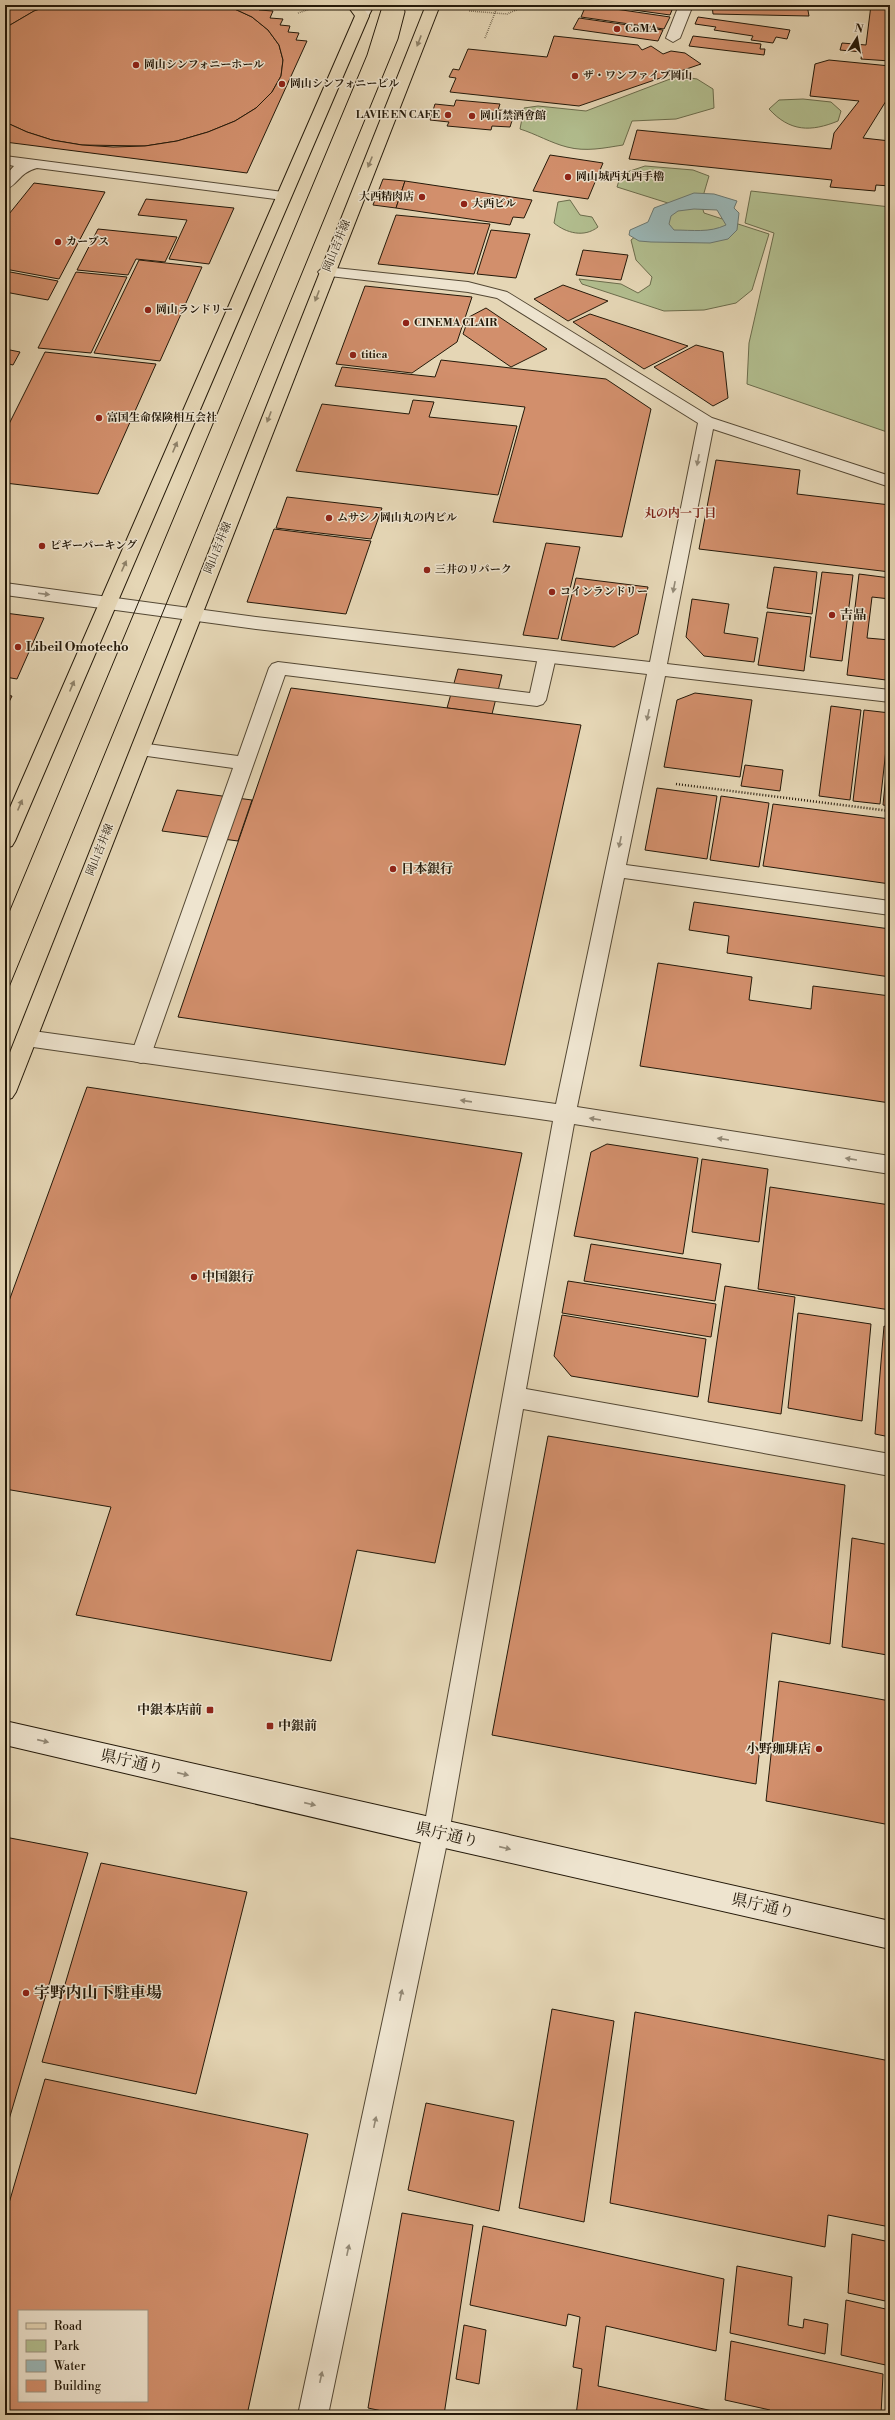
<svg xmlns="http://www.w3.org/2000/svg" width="895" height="2420" font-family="'Libre Bodoni','Noto Serif JP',serif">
  <rect width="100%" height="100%" fill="#e5d6b5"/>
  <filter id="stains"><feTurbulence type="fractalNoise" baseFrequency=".005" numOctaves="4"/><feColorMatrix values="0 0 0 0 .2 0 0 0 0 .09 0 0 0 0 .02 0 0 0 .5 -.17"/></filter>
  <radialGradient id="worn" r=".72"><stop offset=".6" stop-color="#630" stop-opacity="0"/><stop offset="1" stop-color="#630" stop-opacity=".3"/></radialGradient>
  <g fill="#b2be8f" stroke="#6b6c4c">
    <path d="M678,76l19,3 16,10 1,19 -38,11 -44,2 -9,24c-19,3 -37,7 -56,2 -16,-4 -31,-13 -47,-18l4,-21 14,-2 48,5z"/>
    <path d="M803,99l28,3 10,9 -3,10c-27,11 -48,11 -69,-12l10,-9z"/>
    <polygon points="645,166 693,170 709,176 701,203 704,213 769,234 752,290 736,303 704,310 664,311 582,284 579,279 621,284 638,293 650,285 652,277 636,260 631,240 656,220 671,204 617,187 621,174"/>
    <polygon points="751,191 890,207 890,433 747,384 749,343 774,233 745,223"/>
    <path d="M570,200l10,15 12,2 6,10c-14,11 -32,6 -44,-4l4,-21z"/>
  </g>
  <path fill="#9ab7b7" stroke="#6b7871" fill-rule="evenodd" d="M694,193l20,1 23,7 -3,7 5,5 -2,17 -9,9 -18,4 -59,-1 -12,-1 -10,-6 1,-5 18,-8 6,-14zM694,209l23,1 9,15c-17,8 -33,5 -52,5l-5,-6 2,-8 7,-5z"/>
  <g fill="#d28f6c" stroke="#241909" fill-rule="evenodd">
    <polygon points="5,5 52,5 34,11 5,28"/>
    <polygon points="52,5 226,5 252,17 268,30 279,45 283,60 281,76 272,92 256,108 235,121 208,132 177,141 145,146 82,145 52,140 27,132 5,122 5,28 34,11"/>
    <polygon points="226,5 262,5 259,10 273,11 270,18 283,19 280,25 290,26 288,32 299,33 296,40 307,41 247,173 5,142 5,122 27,132 52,140 82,145 113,147 145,146 177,141 208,132 235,121 256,108 272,92 281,76 283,60 279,45 268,30 252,17"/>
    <polygon points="586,5 588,5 670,17 664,29 581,17"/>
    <polygon points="598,5 674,5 670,15"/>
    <polygon points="712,5 807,5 809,16 713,14"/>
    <polygon points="871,5 890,5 890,61 861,59 862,52 840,50 842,43 866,45"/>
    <polygon points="698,17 790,30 787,39 776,37 773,43 751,40 753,36 714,30 716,27 695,24"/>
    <polygon points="579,18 663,30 658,41 573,29"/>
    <polygon points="554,36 638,45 642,50 651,46 663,54 671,51 685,53 701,64 579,106 450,92 456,78 449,77 453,69 459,70 468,49 547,57"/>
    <polygon points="693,36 761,44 760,49 765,49 764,55 689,46"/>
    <polygon points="829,60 890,66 890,101 886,101 863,138 890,141 890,186 876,185 875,191 830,187 832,180 629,159 637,130 831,149 834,133 859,101 810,96 815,64"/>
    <polygon points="456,100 500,104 498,110 515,111 510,127 492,126 491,130 447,126 449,122 430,120 435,104 454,106"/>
    <polygon points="550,155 603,163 588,199 533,191"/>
    <polygon points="383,179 405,181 396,208 373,205"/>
    <polygon points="405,181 532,200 524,218 513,217 510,225 396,208"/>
    <polygon points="34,183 105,192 59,279 5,269 5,219"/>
    <polygon points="146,199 234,208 209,264 169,259 187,220 138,215"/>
    <polygon points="396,215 490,224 474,274 378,264"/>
    <polygon points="98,229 177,237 165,262 136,259 128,275 77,270"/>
    <polygon points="491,230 530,234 516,278 477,274"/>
    <polygon points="583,250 628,255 621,280 576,275"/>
    <polygon points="139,260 202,267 160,361 94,353"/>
    <polygon points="5,271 58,281 48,300 5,292"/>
    <polygon points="76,272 127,277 91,353 38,348"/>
    <polygon points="563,285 608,301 568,321 534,299"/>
    <polygon points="365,286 472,297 457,342 412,373 336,364"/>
    <polygon points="486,308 547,349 511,367 463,334 469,317"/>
    <polygon points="590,314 688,346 644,369 573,322"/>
    <polygon points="696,345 723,352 728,398 713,406 654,367"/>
    <polygon points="5,349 20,352 13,365 5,363"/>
    <polygon points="45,352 156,364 98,494 5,483 5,432"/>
    <polygon points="441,360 606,379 651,409 622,537 493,522 525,407 335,386 342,367 435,377"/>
    <polygon points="413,400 434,402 429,417 517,426 498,495 296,471 322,404 409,414"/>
    <polygon points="716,460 800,470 797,494 890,505 890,572 699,549"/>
    <polygon points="287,497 382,508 371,539 276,528"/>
    <polygon points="274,529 371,541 346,614 247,602"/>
    <polygon points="546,543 580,547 558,639 523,635"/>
    <polygon points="774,567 817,572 812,614 767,608"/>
    <polygon points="822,572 853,575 842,661 810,657"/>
    <polygon points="859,574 890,578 890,599 872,597 867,638 890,640 886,680 847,675"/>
    <polygon points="576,578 648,587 638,634 614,647 561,640"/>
    <polygon points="692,599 729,604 724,633 758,638 754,662 704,656 686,637"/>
    <polygon points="767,612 811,617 804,671 758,665"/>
    <polygon points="5,613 44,618 17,679 5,677"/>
    <polygon points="458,669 502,675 492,714 447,708"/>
    <polygon points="291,688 581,725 505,1065 178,1017"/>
    <polygon points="695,693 752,700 740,777 664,767 677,700"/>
    <polygon points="5,695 12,696 5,710"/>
    <polygon points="831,706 861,710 850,800 819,796"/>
    <polygon points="864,710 890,713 880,804 853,801"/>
    <polygon points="890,732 890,806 883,805"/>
    <polygon points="745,765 783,770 780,791 741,786"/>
    <polygon points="657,788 717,796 707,859 645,850"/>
    <polygon points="177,790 252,800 238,841 162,831"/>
    <polygon points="721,796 769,803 759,867 710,860"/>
    <polygon points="773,804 890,819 890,884 763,866"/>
    <polygon points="694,902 890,929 890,977 727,953 729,936 689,930"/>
    <polygon points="658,963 752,977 749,1000 811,1009 813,986 890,996 890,1103 640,1066"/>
    <polygon points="87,1087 522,1153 435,1563 357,1550 331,1661 76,1615 111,1507 5,1489 5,1312"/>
    <polygon points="607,1144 698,1158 683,1254 574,1236 591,1152"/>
    <polygon points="702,1159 768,1169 759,1242 692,1232"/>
    <polygon points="770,1187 890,1205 890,1310 758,1289"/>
    <polygon points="591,1244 721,1264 715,1301 584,1281"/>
    <polygon points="568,1281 716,1304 711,1337 562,1313"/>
    <polygon points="725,1286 795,1297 781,1414 708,1402"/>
    <polygon points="798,1313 871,1324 862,1421 788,1408"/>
    <polygon points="562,1315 706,1339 698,1397 571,1376 554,1356"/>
    <polygon points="884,1326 890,1328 890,1437 875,1434"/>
    <polygon points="548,1436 845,1485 830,1644 772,1633 756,1784 492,1735"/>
    <polygon points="852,1538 890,1545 890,1618 887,1655 842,1647"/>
    <polygon points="779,1681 890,1701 890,1825 766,1801"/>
    <polygon points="5,1837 88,1853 5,2133"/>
    <polygon points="101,1863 247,1892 196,2094 42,2062"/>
    <polygon points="552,2009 614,2021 584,2222 519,2208"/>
    <polygon points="635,2012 890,2061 890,2227 828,2215 825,2247 610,2203"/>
    <path d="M45,2079l263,55 -61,281h-242v-198zM19,2311h128v90h-128z"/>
    <polygon points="426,2103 514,2121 499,2211 408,2190"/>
    <polygon points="402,2213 473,2225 444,2415 401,2415 368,2408"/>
    <polygon points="483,2226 724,2279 716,2351 606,2326 598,2386 713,2411 713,2415 576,2415 582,2369 573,2367 580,2317 568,2314 566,2326 470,2305"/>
    <polygon points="852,2234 890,2242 890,2302 848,2293"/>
    <polygon points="737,2266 792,2277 788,2325 803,2328 804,2319 828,2324 825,2354 730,2333"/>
    <polygon points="846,2300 890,2310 890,2366 841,2355"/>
    <polygon points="464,2325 486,2330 479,2384 456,2379"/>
    <polygon points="731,2341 883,2374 881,2415 769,2415 770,2410 725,2400"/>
  </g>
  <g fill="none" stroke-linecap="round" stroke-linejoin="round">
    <g stroke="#544834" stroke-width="2">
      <polygon id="lane" points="547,651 553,653 556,657 546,700 543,704 537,706 285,675 151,1055 148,1061 141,1063 134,1061 131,1055 233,768 140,755 133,754 131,749 133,744 140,743 238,756 269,668 272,664 278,662 530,693 538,657 541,653"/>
    </g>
    <g stroke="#544834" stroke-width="2">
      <g id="street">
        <polygon points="679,5 693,5 680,38 673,42 666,38"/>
        <path d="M5,156l278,36 7,4 -7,4 -246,-32c-19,5 -19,18 -32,21v-13l9,-10 -9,-2z"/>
        <polygon points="326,267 468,282 507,292 712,418 890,476 890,487 713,429 667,664 890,690 890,702 665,676 626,865 890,901 890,915 624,878 577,1107 890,1156 890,1174 574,1124 526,1389 890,1454 890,1476 523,1409 449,1833 328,2415 298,2415 423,1833 553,1121 26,1046 19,1044 16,1038 19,1032 26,1030 556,1104 647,674 256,629 5,595 5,583 256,617 650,662 698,423 497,298 468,292 321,275 318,272 321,269"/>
      </g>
    </g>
    <g stroke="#241909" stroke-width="2">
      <g id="secondary">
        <polygon points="360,5 374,5 367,19 357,19 355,16"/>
        <polygon points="5,1721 890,1921 890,1949 436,1846 5,1745"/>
      </g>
    </g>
    <g stroke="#241909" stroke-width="2">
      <g id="primary">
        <polygon points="347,5 361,5 369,16 15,841 12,846 5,848 5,819 355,16"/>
        <polygon points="426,5 440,5 16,1092 12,1098 5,1100 5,1065"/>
      </g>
    </g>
    <g stroke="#241909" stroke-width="1.5" stroke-dasharray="0.5 1.5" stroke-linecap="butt">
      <polyline points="548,5 558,7"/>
      <polyline points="469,11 507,14 528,5"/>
      <polyline points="298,13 316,7"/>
      <polyline points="485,38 498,5"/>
    </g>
    <polyline stroke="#241909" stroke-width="2.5" stroke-dasharray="1 2" stroke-linecap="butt" points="676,784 890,811"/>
    <use href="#lane" fill="#eee4cf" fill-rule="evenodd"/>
    <use href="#street" fill="#eee4cf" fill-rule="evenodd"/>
    <use href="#secondary" fill="#eee4cf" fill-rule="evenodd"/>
    <use href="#primary" fill="#e5d6b5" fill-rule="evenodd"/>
    <g stroke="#241909" stroke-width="1">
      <polyline points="5,922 367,55 381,10 379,5"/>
      <polyline points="5,997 398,39 405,12 404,5"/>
    </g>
  </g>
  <defs><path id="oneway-solid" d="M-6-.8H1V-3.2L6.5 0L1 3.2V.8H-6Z"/></defs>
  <g fill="#8e8168">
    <use href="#oneway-solid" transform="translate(419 41) rotate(111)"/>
    <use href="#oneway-solid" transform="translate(370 162) rotate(112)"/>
    <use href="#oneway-solid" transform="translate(317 296) rotate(111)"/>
    <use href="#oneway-solid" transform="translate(269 417) rotate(111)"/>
    <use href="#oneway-solid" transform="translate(175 447) rotate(-67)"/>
    <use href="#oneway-solid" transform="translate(124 566) rotate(-66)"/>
    <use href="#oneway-solid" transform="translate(72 686) rotate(-67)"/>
    <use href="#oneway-solid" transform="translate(20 805) rotate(-67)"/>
  </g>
  <g fill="#938976">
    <use href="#oneway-solid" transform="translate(698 460) rotate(101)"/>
    <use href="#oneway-solid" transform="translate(674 587) rotate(101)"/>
    <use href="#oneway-solid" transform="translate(44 594) rotate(7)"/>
    <use href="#oneway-solid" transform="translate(648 715) rotate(102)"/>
    <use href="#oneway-solid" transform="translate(620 842) rotate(102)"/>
    <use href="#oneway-solid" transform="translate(466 1101) rotate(-172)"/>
    <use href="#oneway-solid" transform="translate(595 1119) rotate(-171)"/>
    <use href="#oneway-solid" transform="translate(723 1139) rotate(-171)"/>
    <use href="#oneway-solid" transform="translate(851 1159) rotate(-171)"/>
    <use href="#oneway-solid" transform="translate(43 1741) rotate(13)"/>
    <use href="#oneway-solid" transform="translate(183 1774) rotate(13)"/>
    <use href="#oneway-solid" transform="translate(310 1804) rotate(13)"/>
    <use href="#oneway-solid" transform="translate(505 1848) rotate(13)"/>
    <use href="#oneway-solid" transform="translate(401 1995) rotate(-78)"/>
    <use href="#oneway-solid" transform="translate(375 2122) rotate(-78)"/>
    <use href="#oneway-solid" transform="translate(348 2250) rotate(-78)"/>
    <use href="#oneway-solid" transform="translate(321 2377) rotate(-78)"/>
  </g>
  <g fill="#8f2418" stroke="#eee4cf" stroke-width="1.5">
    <circle cx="617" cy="29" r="4"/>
    <circle cx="136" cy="65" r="4"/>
    <circle cx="575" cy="76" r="4"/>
    <circle cx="282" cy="84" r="4"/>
    <circle cx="448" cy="115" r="4"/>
    <circle cx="472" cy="116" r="4"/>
    <circle cx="568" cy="177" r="4"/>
    <circle cx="422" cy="197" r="4"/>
    <circle cx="464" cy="204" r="4"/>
    <circle cx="58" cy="242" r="4"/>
    <circle cx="148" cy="310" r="4"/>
    <circle cx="406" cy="323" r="4"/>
    <circle cx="353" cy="355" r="4"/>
    <circle cx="99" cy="418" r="4"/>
    <circle cx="329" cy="518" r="4"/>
    <circle cx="42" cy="546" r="4"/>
    <circle cx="427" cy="570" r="4"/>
    <circle cx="552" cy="592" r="4"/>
    <circle cx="832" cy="615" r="4"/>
    <circle cx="18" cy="647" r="4"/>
    <circle cx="393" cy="869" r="4"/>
    <circle cx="194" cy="1277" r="4"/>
    <rect x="206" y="1706" width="8" height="8" rx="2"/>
    <rect x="266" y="1722" width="8" height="8" rx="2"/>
    <circle cx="819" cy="1749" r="4"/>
    <circle cx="26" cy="1993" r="4"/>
  </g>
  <g text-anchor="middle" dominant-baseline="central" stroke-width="3" stroke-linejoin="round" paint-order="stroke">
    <g font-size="11" font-weight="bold" fill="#241909" stroke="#eee4cf" text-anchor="start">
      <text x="625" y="29">CoMA</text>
      <text x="144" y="65">岡山シンフォニーホール</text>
      <text x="583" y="76">ザ・ワンファイブ岡山</text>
      <text x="290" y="84">岡山シンフォニービル</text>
      <text x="440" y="115" text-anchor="end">LAVIE EN CAFE</text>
      <text x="480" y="116">岡山禁酒會館</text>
      <text x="576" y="177">岡山城西丸西手櫓</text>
      <text x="414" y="197" text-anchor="end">大西精肉店</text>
      <text x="472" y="204">大西ビル</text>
      <text x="66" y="242">カーブス</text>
      <text x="156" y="310">岡山ランドリー</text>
      <text x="414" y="323">CINEMA CLAIR</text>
      <text x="361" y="355">titica</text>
      <text x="107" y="418">富国生命保険相互会社</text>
      <text x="337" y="518">ムサシノ岡山丸の内ビル</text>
      <text x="50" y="546">ピギーパーキング</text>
      <text x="435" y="570">三井のリパーク</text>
      <text x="560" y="592">コインランドリー</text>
    </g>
    <g font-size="11" fill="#241909" stroke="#eee4cf">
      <text transform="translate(337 246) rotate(-68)">岡山吉井線</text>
      <text transform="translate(218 548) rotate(-68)">岡山吉井線</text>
      <text transform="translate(100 850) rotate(-68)">岡山吉井線</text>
    </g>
    <g font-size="12" font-weight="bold" fill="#7a1f14" stroke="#eee4cf">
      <text x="680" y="513">丸の内一丁目</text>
    </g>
    <g font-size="13" font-weight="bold" fill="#241909" stroke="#eee4cf" text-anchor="start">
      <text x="840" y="615">吉晶</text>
      <text x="26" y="647">Libeil Omotecho</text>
      <text x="401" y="869">日本銀行</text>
      <text x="202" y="1277">中国銀行</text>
      <text x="202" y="1710" text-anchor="end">中銀本店前</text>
      <text x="278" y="1726">中銀前</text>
      <text x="811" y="1749" text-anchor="end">小野珈琲店</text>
    </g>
    <g font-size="16" fill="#241909" stroke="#eee4cf">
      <text transform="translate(132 1762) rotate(13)">県庁通り</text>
      <text transform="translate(447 1835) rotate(13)">県庁通り</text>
      <text transform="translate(763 1906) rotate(13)">県庁通り</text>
    </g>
    <g font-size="16" font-weight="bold" fill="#241909" stroke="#eee4cf" text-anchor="start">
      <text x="34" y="1993">宇野内山下駐車場</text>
    </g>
  </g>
  <rect width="895" height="2420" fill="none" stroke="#e5d6b5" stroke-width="20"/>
  <rect x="6" y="6" width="883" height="2408" fill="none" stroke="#241909" stroke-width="2"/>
  <rect x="10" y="10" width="875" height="2400" fill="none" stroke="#241909"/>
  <rect x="18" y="2310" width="130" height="92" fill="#eee4cf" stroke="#9d9380"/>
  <rect x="26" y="2323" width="20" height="6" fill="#e5d6b5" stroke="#9d9380"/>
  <text x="54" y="2330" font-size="12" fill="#241909">Road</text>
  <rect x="26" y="2340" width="20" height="12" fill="#b2be8f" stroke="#9d9380"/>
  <text x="54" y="2350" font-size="12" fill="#241909">Park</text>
  <rect x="26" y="2360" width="20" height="12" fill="#9ab7b7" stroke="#9d9380"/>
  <text x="54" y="2370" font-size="12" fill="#241909">Water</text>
  <rect x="26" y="2380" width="20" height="12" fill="#d28f6c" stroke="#9d9380"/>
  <text x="54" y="2390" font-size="12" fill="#241909">Building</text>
  <g transform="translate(857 38) rotate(11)" stroke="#eee4cf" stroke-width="3" paint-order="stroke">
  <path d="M0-3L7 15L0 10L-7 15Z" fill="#241909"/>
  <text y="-6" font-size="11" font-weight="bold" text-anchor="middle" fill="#241909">N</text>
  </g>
  <rect width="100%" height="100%" filter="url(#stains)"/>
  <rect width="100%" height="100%" fill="url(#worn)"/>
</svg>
